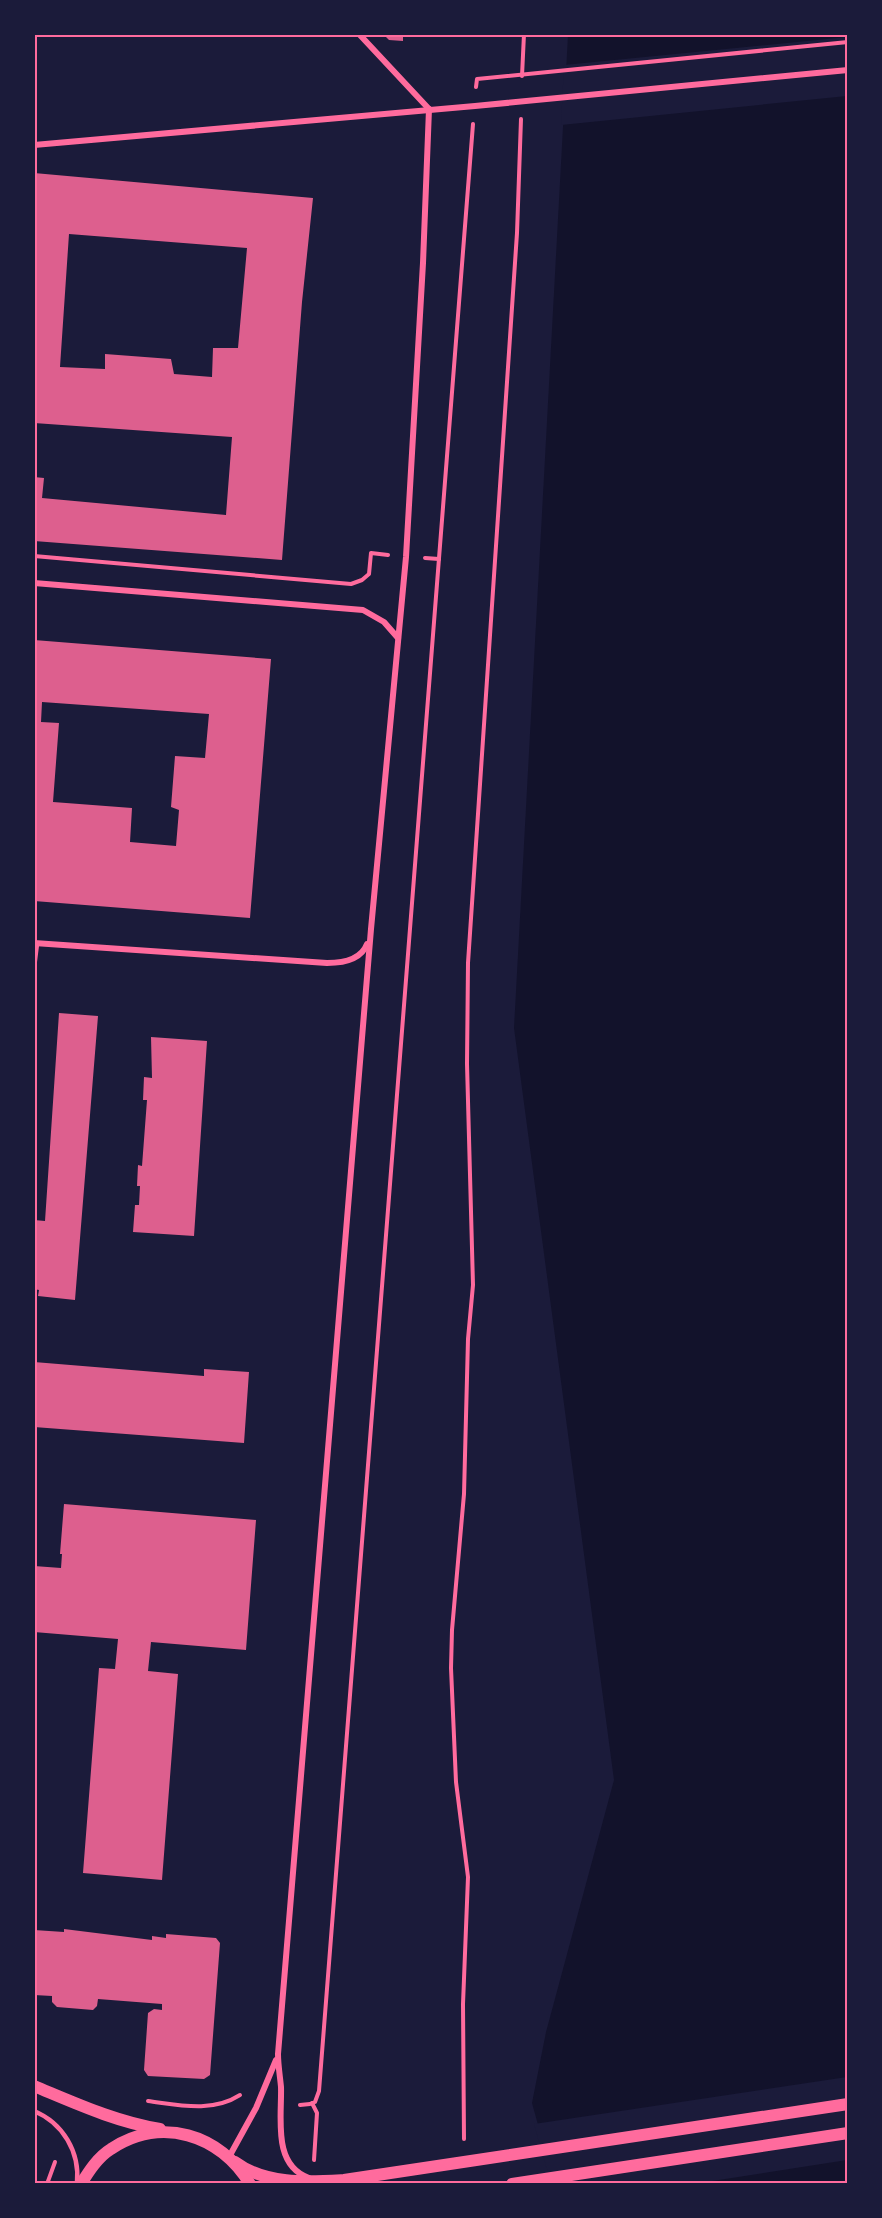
<svg xmlns="http://www.w3.org/2000/svg" width="882" height="2218" font-family="Rubik,sans-serif">
  <rect width="100%" height="100%" fill="#1b1b3a"/>
  <polygon fill="#12122b" points="568,35 847,35 847,2183 554,2183 532,2103 546,2032 614,1780 514,1028"/>
  <g fill="#1b1b3a">
    <polygon points="847,37 847,96 561,125 564,65"/>
    <polygon points="847,2077 847,2160 693,2184 551,2184 534,2124"/>
  </g>
  <g fill="#dd5f8e" fill-rule="evenodd">
    <polygon points="383,34 403,34 403,41 389,40"/>
    <path d="M34,173l279,25 -11,104 -20,258 -248,-19v-64l10,1 -2,20 184,17 6,-78 -198,-14zM69,234l178,14 -9,100h-25l-1,29 -38,-3 -3,-15 -66,-5v15l-45,-2z"/>
    <path d="M34,640l237,19 -21,259 -216,-17zM42,702l167,12 -4,44 -30,-2 -4,51 8,3 -3,36 -46,-4 2,-34 -79,-6 6,-79 -18,-1z"/>
    <polygon points="59,1013 98,1016 75,1300 38,1296 39,1290 34,1289 34,1220 45,1221"/>
    <polygon points="151,1037 207,1041 194,1236 133,1232 135,1205 139,1205 140,1186 137,1186 138,1165 142,1166 147,1100 143,1100 144,1077 152,1078"/>
    <polygon points="34,1362 204,1376 204,1369 249,1372 244,1443 34,1427"/>
    <polygon points="64,1504 256,1520 246,1650 151,1642 148,1671 178,1674 162,1880 83,1873 99,1668 115,1669 118,1639 34,1632 34,1566 61,1568 62,1554 60,1554"/>
    <polygon points="64,1929 152,1940 152,1936 166,1938 166,1934 216,1938 220,1943 210,2075 204,2079 148,2076 144,2070 148,2013 154,2009 162,2010 162,2004 98,1999 97,2006 93,2010 57,2007 52,2002 52,1996 34,1995 34,1930 64,1932"/>
  </g>
  <g fill="none" stroke-linecap="round" stroke-linejoin="round">
    <g stroke="#ff6b9d" stroke-width="4">
      <polyline points="522,76 524,34"/>
      <polyline points="476,87 477,79 848,42"/>
      <polyline points="34,556 351,584 362,580 369,574 371,553 388,555"/>
      <polyline points="425,558 439,559"/>
      <path d="M148,2101c31,4 64,12 92,-6"/>
      <polyline points="312,2103 317,2113 314,2160"/>
      <polyline points="300,2105 310,2104 315,2102 319,2091 473,124"/>
      <polyline points="464,2139 463,2004 468,1877 456,1782 451,1668 452,1630 464,1494 468,1339 473,1285 467,1064 468,963 517,233 521,119"/>
      <polyline points="47,2184 55,2162"/>
    </g>
    <g stroke="#ff6b9d" stroke-width="4.5">
      <polyline points="34,968 37,944"/>
      <path d="M34,2111c29,12 46,41 43,72"/>
    </g>
    <g stroke="#ff6b9d" stroke-width="6">
      <polyline points="359,34 429,109"/>
      <polyline points="34,145 475,106 848,70"/>
      <polyline points="34,583 363,610 384,622 398,638"/>
      <path d="M34,943l293,20c15,0 34,-3 40,-19"/>
      <polyline points="229,2157 256,2108 276,2060"/>
      <path d="M309,2178c-37,-13 -27,-61 -28,-91 -1,-11 -3,-22 -3,-33l93,-1125 35,-372 17,-294 6,-154"/>
    </g>
    <g stroke="#ff6b9d" stroke-width="12">
      <path d="M34,2086c41,17 82,36 126,43"/>
      <path d="M235,2162c31,23 73,20 109,18l504,-76"/>
      <path d="M81,2184c8,-13 17,-27 30,-35 50,-33 109,-15 139,35"/>
      <polyline points="512,2184 848,2133"/>
    </g>
  </g>
  <rect width="882" height="2218" fill="none" stroke="#1b1b3a" stroke-width="72"/>
  <rect x="36" y="36" width="810" height="2146" fill="none" stroke="#ff6b9d" stroke-width="2"/>
</svg>
